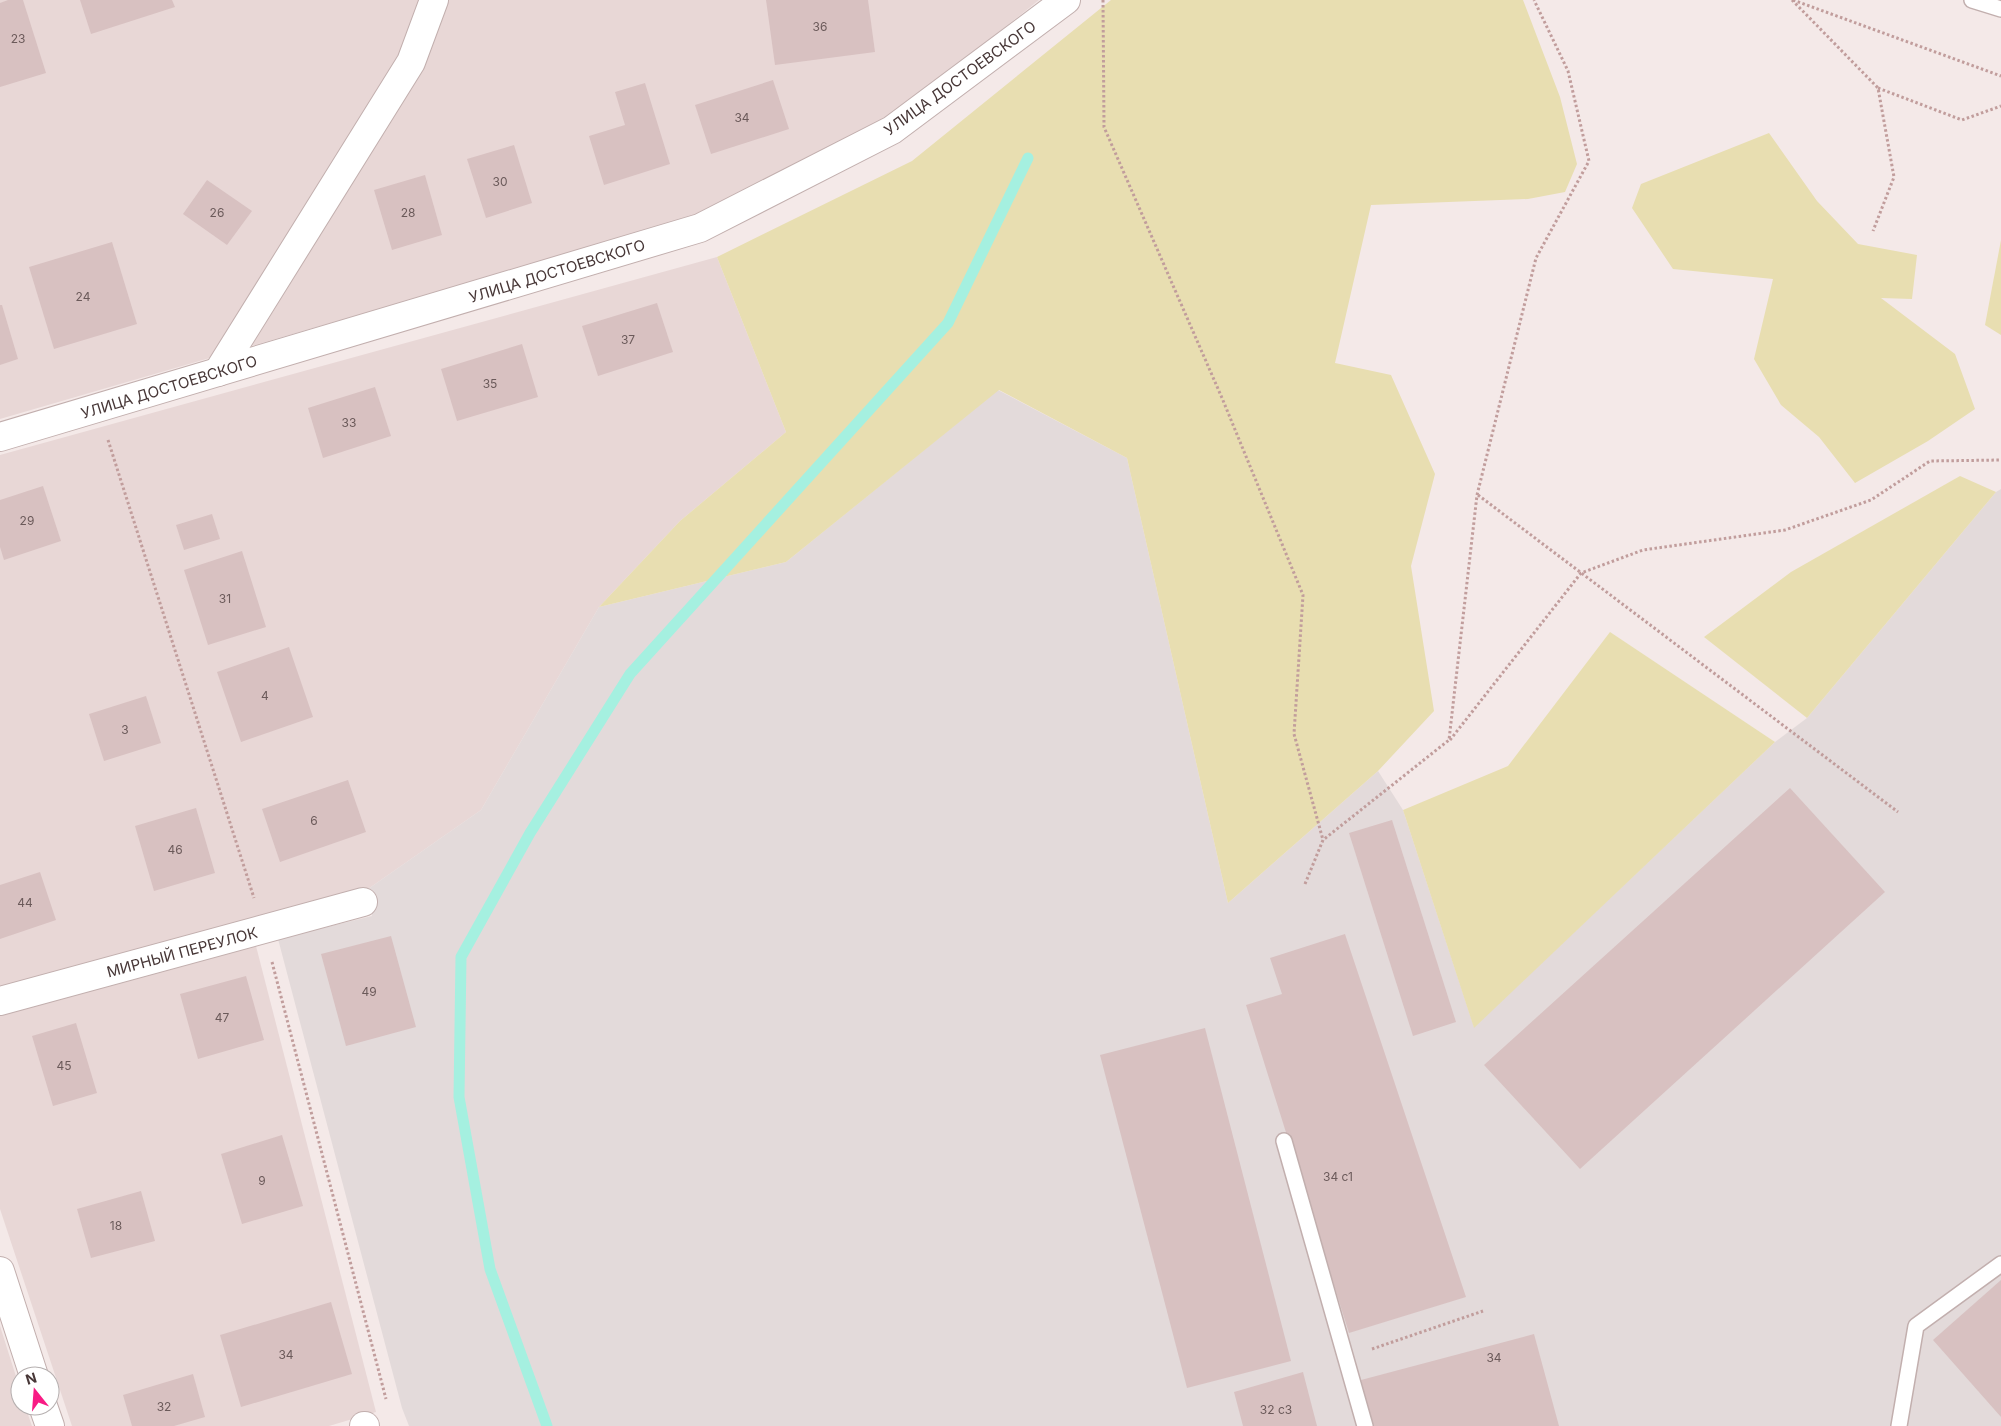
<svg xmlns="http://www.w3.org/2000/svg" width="2001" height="1426" font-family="Inter,sans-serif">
  <rect width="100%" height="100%" fill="#f4e9e8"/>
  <g fill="#e8d7d6">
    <polygon points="0,0 1039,0 884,124 695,217 0,419"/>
    <polygon points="717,257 786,432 680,521 599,607 481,810 368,889 0,991 0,455"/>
    <polygon points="256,946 376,1412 329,1426 72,1426 0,1209 0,1014"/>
    <polygon points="0,1326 20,1389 20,1406 25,1406 32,1426 0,1426"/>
  </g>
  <polygon fill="#e3dada" points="998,390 1127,458 1228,903 1378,771 1403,810 1474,1027 1775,742 1807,718 1996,492 2001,489 2001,1426 409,1426 402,1408 278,939 372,916 368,889 481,810 599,607 786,562"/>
  <g fill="#e8deb1">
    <polygon points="1111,0 1523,0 1560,97 1577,164 1565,192 1528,199 1371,205 1335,363 1391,375 1435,474 1411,566 1434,711 1378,771 1228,903 1127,458 999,390 786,562 599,607 680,521 786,432 717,257 912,161"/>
    <polygon points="1769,133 1817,201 1858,244 1917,255 1912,299 1881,298 1955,354 1975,409 1928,441 1855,483 1819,437 1781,405 1754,359 1773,279 1673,269 1632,208 1641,184"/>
    <polygon points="2001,240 2001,335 1985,325"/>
    <polygon points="1960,476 1996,492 1807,718 1704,637 1791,572"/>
    <polygon points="1610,632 1775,742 1474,1028 1403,810 1508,766"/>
  </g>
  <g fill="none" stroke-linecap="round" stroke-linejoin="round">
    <polyline stroke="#a5f0e0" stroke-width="11" points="547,1426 490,1269 459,1097 461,957 530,833 630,674 948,323 1028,158"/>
  </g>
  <g fill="#d8c1c1">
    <polygon points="8,0 23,0 46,73 0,87 0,3"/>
    <polygon points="80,0 172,0 175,7 91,34"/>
    <polygon points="766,0 868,0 875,52 775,65"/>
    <polygon points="773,80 789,129 711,154 695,105"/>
    <polygon points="645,83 670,164 604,185 589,136 625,125 615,92"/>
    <polygon points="514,145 532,203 486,218 467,159"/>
    <polygon points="425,175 442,235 392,250 374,190"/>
    <polygon points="207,180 252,211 227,245 183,214"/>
    <polygon points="112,242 137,324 54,349 29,267"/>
    <polygon points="657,303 673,352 598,376 582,326"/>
    <polygon points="0,305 2,305 18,359 0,365"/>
    <polygon points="522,344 538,397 457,421 441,369"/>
    <polygon points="375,387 391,436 323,458 308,408"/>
    <polygon points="43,486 61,541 4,560 0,547 0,500"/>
    <polygon points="212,514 220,539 184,550 176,525"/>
    <polygon points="242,551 266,627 208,645 184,570"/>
    <polygon points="289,647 313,717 241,742 217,672"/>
    <polygon points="146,696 161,743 104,761 89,714"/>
    <polygon points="348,780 366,832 280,862 262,809"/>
    <polygon points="1790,788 1885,892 1580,1169 1484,1065"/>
    <polygon points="196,808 215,873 154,891 135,826"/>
    <polygon points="1392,820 1456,1022 1413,1036 1349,833"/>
    <polygon points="40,872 56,920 0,939 0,885"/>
    <polygon points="1345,934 1466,1297 1349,1333 1246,1005 1282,994 1270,958"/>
    <polygon points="391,936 416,1027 346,1046 321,954"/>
    <polygon points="246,976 264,1040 198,1059 180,994"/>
    <polygon points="76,1023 97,1093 53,1106 32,1036"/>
    <polygon points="1205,1028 1291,1361 1187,1388 1100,1055"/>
    <polygon points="282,1135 303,1206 242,1224 221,1154"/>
    <polygon points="141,1191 155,1241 91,1258 77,1209"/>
    <polygon points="2001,1280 2001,1417 1933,1340"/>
    <polygon points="331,1302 352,1374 241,1407 220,1335"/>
    <polygon points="1534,1334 1559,1426 1373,1426 1361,1380"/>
    <polygon points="1303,1372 1317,1426 1243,1426 1234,1392"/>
    <polygon points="193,1374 205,1417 174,1426 132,1426 123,1395"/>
  </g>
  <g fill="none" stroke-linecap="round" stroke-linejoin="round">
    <g stroke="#c2afae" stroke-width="18">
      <g id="service">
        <polyline points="1972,0 2001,9"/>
        <polyline points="1284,1141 1365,1426"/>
        <polyline points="1899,1426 1916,1326 2001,1264"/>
      </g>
    </g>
    <g stroke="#c2afae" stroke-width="30">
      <g id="minor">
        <polyline points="218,372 411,62 434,0"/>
        <polyline points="0,437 700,228 892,130 1066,0"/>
        <polyline points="0,1001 363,902"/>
        <polyline points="0,1271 34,1376"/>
        <polyline points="43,1406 50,1426"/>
        <polyline points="364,1426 365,1426"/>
      </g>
    </g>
    <g stroke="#c19d9c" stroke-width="3" stroke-dasharray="2.5 2.5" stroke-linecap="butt">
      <polyline points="1103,0 1104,127 1222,398 1303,595 1294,734 1323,840"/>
      <polyline points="1792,0 1878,88 1894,177 1873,231"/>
      <polyline points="1793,0 2001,76"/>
      <polyline points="1878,88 1962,120 2001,106"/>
      <polyline points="108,440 254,898"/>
      <polyline points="1478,495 1898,812"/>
      <polyline points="1450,740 1581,573 1643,550 1785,530 1871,500 1930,461 2001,460"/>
      <polyline points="1305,884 1323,840 1449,740 1477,495 1536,258 1589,161 1568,71 1534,0"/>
      <polyline points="272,962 386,1399"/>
      <polyline points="1372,1349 1483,1311"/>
    </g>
    <use href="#service" stroke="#fff" stroke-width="15"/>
    <use href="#minor" stroke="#fff" stroke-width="28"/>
  </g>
  <g text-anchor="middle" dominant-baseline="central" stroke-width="4" stroke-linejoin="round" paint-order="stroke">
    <g font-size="12" fill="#6b5a5a">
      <text x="820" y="26">36</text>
      <text x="18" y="38">23</text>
      <text x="742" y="117">34</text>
      <text x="500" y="181">30</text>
      <text x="217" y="212">26</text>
      <text x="408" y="212">28</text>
      <text x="83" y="296">24</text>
      <text x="628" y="339">37</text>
      <text x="490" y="383">35</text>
      <text x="349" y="422">33</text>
      <text x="27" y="520">29</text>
      <text x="225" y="598">31</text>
      <text x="265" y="695">4</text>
      <text x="125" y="729">3</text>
      <text x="314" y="820">6</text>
      <text x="175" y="849">46</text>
      <text x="25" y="902">44</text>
      <text x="369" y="991">49</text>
      <text x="222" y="1017">47</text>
      <text x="64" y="1065">45</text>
      <text x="1338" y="1176">34 с1</text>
      <text x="262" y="1180">9</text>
      <text x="116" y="1225">18</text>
      <text x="286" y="1354">34</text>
      <text x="1494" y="1357">34</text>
      <text x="164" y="1406">32</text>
      <text x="1276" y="1409">32 с3</text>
    </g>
    <g font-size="15" fill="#473737" stroke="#fff">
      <text transform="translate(960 78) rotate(-36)">УЛИЦА ДОСТОЕВСКОГО</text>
      <text transform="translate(557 271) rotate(-17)">УЛИЦА ДОСТОЕВСКОГО</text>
      <text transform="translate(169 387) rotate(-17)">УЛИЦА ДОСТОЕВСКОГО</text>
      <text transform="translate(182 952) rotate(-15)">МИРНЫЙ ПЕРЕУЛОК</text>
    </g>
  </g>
  <g transform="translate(35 1391) rotate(343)"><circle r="24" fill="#ffffff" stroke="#b5afaf"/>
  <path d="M0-4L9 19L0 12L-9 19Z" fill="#f81b84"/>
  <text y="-8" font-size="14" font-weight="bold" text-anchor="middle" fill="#473737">N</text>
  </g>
</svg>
